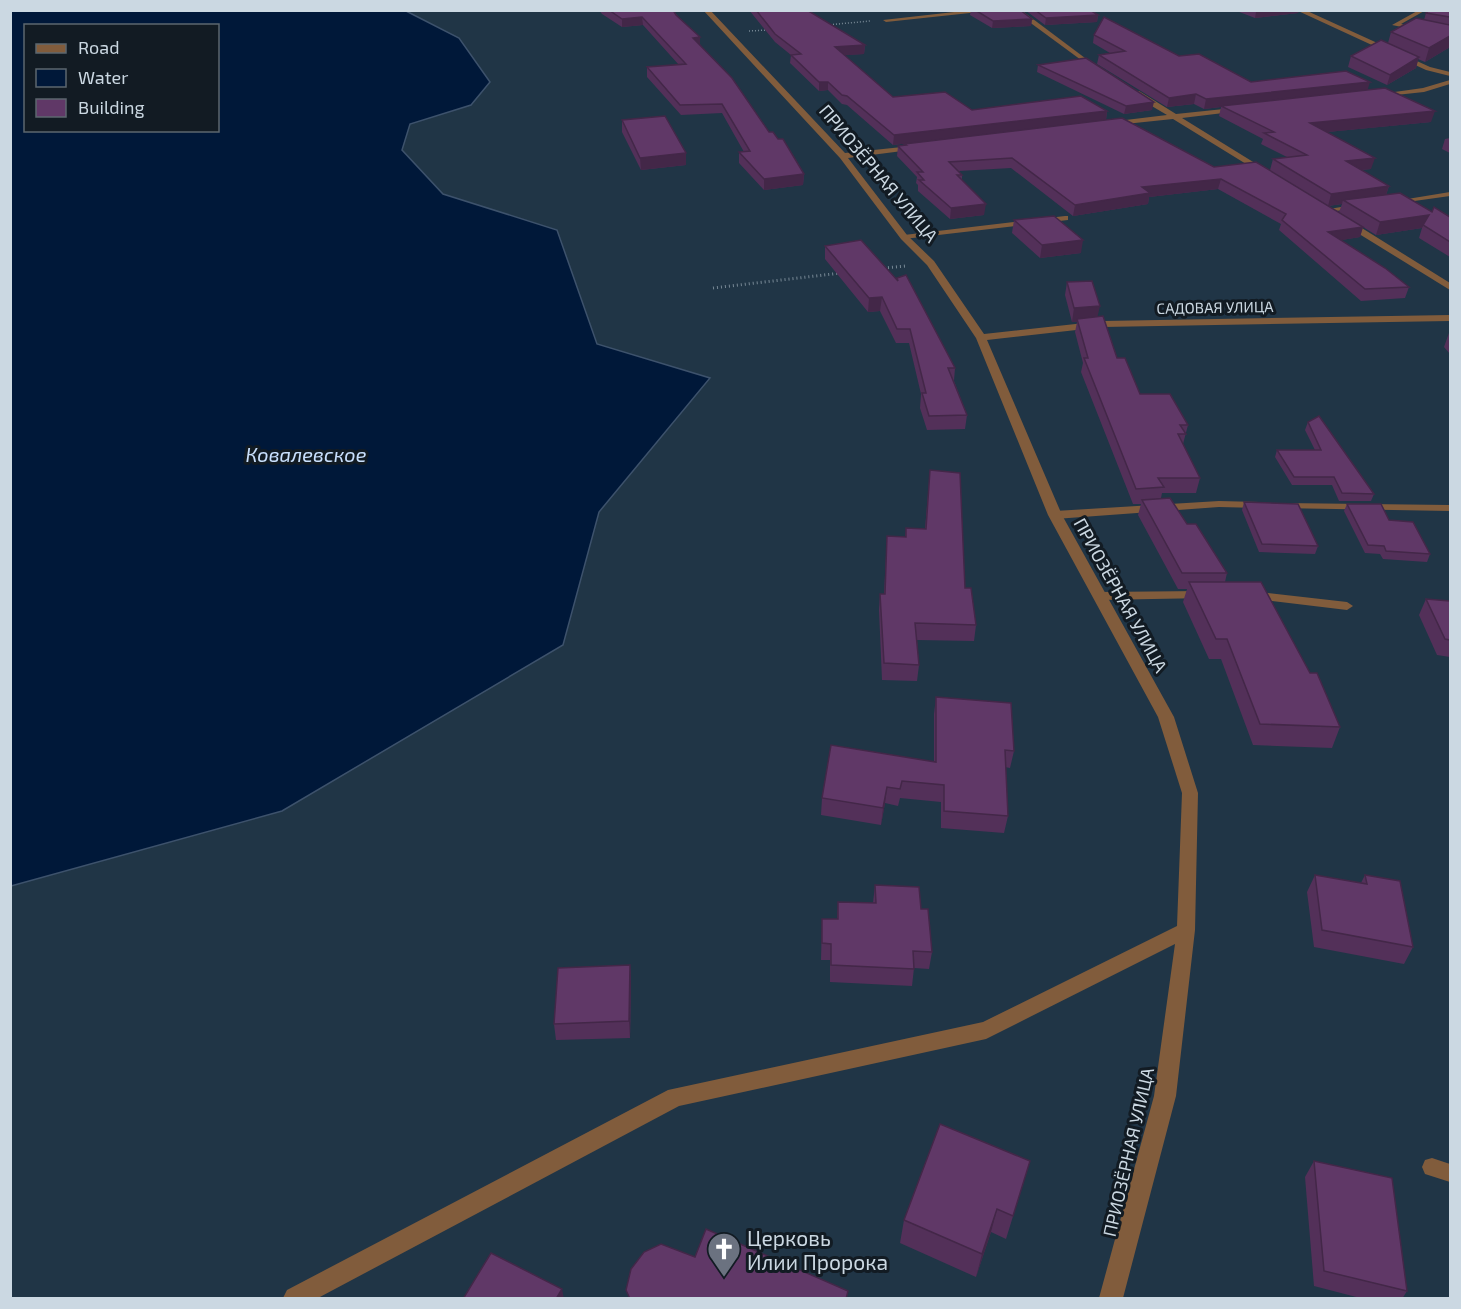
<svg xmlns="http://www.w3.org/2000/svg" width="1461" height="1309" font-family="'Exo 2',sans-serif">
  <rect width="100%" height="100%" fill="#203546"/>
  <path fill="#001839" stroke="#3d526c" stroke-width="1.5" fill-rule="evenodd" d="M406,11l53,27 31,44 -19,23 -61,19 -8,26 41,44 114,36 40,114 113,34 -111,134 -36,133 -281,166 -271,75v-875zM26,26h192v104h-192z"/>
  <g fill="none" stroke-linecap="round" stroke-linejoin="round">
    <g stroke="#778895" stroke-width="1.5" stroke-dasharray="1 2" stroke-linecap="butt">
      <polyline points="827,25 870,21"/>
      <polyline points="749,31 768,30"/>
    </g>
    <g stroke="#778895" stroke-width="3" stroke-dasharray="1 3" stroke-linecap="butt">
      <polyline points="884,268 906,266"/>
      <polyline points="713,288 841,273"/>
    </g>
    <g fill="#815c3c" fill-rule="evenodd">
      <polygon points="972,10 998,10 886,22 883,20"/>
      <polygon points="1419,10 1426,10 1401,24 1450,33 1450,37 1392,25"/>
      <polygon points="1450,192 1450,196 1393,204 1389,202"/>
      <polygon points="1359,204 1362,204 1362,208 1327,212 1323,210"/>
      <polygon points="1065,216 1068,216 1068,220 904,239 900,237 904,235"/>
      <polygon points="1219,501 1259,502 1265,505 1259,508 1219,507 1055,519 1049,515 1055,511"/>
      <polygon points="1282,503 1450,505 1450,511 1278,508 1276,506 1278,504"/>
      <polygon points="1202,591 1208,595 1207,598 1099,600 1093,596 1099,592"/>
      <polygon points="1251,591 1347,602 1353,606 1347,610 1246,598 1245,595"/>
      <polygon points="1432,1158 1450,1164 1450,1182 1425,1174 1422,1167 1425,1160"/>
    </g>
    <g fill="#815c3c" fill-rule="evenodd">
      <polygon points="703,10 710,10 845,153 921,145 922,147 918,149 848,158 907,235 934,261 984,334 1103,321 1450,315 1450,321 1103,327 987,340 1062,515 1174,717 1198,793 1195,930 1176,1096 1123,1298 1099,1298 1154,1096 1175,944 986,1039 679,1106 318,1298 283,1298 287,1290 668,1090 983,1022 1177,926 1182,793 1158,717 1048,515 976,338 927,265 901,239 840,158"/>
      <polygon points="1013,10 1021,10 1101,70 1096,71"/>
      <polygon points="1296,10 1305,10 1430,67 1450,72 1450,76 1426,70"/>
      <polygon points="1450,80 1450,84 1424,92 1377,97 1373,95 1423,88"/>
      <polygon points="1133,91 1139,91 1176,114 1243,107 1240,111 1182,118 1271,173 1264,175 1173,119 1106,126 1109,122 1167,115 1133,95"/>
      <polygon points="1343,220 1349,220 1450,283 1450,290 1343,224"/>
    </g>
  </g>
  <g fill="#533059" fill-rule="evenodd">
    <polygon points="599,10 673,10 769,132 778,139 804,174 803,185 764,190 739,163 739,152 744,152 722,113 681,115 647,77 647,67 679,65 643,25 622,27 602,14"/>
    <polygon points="749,10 807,10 865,45 864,54 844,55 893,97 972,110 1107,111 1106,120 893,145 847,105 842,104 828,90 819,91 790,63 791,55 775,42"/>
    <polygon points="971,10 1020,10 1032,19 1031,26 992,28 970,15"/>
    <polygon points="1025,10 1094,10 1092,12 1098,15 1097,22 1045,25"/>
    <polygon points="1234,10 1299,10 1298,13 1255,18"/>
    <polygon points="1450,10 1450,47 1425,62 1418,59 1416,68 1387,85 1348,67 1351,56 1388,43 1391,32 1424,20 1426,13"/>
    <path d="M1094,35l85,21 72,26 116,8 64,32 -104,10 44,37 -10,1 28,16 -3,9 46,17 18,5v40l-31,-19 3,-10 -46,7 -13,-8 -3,10 -19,3 68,47 -4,11 -44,3 -82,-71 2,-6 -63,-35 -69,8 -1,7 -75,12 -62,-48 -52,3 3,4v5l22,35 -34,4 -32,-28v-6l-2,-2 1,-6 -20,-21 1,-10h6v-2l310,23 56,3 3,-11 14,-2 -26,-13 2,-5 -44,-23 2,-9 -17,2 -10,-5 -27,3 -70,-43 2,-9 11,-2 -17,-10zM1342,204l-3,8 -11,-6z"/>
    <polygon points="1038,65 1152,110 1124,114 1037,72"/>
    <polygon points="622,120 686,153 686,165 641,170 622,132"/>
    <polygon points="1450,138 1450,153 1442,149 1445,139"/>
    <polygon points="1014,220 1081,253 1040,258 1012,233"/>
    <polygon points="861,240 955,368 954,381 967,415 965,429 927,430 920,408 921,394 909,343 896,343 880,311 868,312 825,259 825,246"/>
    <polygon points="1067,282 1098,317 1117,358 1140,394 1188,425 1183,444 1200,478 1196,493 1162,493 1161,498 1187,524 1227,573 1225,582 1310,673 1340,727 1332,748 1253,745 1221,659 1209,659 1183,602 1187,589 1178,589 1138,515 1141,504 1133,504 1081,372 1083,363 1075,332 1077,322 1072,322 1065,295"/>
    <polygon points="1449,333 1450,333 1450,354 1444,347"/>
    <polygon points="1308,422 1374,494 1371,501 1339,501 1332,485 1292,485 1275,457 1277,450 1315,450 1305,430"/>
    <polygon points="930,470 976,625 974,641 917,640 919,665 917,681 882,680 879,610 880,594 884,594 887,536 905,537 906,528 925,529"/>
    <polygon points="1244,502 1318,546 1315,554 1259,552 1242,510"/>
    <polygon points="1347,504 1389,520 1430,554 1427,562 1383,559 1380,554 1365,553 1344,511"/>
    <polygon points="1426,599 1450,601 1450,657 1437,655 1419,615"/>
    <polygon points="936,697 1014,751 1010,768 1005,767 1008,816 1004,833 941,828 941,802 900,798 898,806 885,803 881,825 821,815 822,798 934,762 934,714"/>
    <polygon points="1315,875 1361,883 1365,875 1413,947 1404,964 1314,947 1307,892"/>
    <polygon points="875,885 921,909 932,952 929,969 914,968 912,986 830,982 830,960 821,960 822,919 837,919 838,902 873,903"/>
    <polygon points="630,965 631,982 630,1038 556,1040 554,1024"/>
    <polygon points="1030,1161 1006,1239 991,1232 976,1277 900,1243 904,1220"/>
    <polygon points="1314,1161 1407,1291 1402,1299 1364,1299 1314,1286 1305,1177"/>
  </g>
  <g fill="#432748">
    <polygon points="1267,10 1299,10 1298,13 1255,18 1256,12"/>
    <polygon points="1098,15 1097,22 1045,25 1046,18"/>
    <polygon points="642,17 643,25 622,27 622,19"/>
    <polygon points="1032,19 1031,26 992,28 993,21"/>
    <polygon points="1450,36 1450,47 1425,62 1429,48"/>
    <polygon points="700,37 700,46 693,38"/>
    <polygon points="865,45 864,54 835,56 835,47"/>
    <polygon points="1419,57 1416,68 1387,85 1390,75"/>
    <polygon points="819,82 828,82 828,90 819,91"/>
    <polygon points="1370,82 1367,92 1221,106 1221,107 1204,109 1206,99"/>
    <polygon points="1196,94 1194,104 1167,107 1169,98"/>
    <polygon points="1154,102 1152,110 1124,114 1126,106"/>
    <polygon points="1107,111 1106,120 893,145 894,135"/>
    <polygon points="1435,111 1431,122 1307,134 1310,123"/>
    <polygon points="686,153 686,165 641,170 640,158"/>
    <polygon points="1375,158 1371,169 1342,172 1346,161"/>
    <polygon points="804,174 803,185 764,190 764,179"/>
    <polygon points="1221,179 1218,189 1149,197 1148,204 1073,216 1075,205 1142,187"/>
    <polygon points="1389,186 1385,198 1343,200 1342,204 1328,206 1331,194"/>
    <polygon points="986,204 984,215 950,219 951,208"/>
    <polygon points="1429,215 1422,228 1376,235 1380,222"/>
    <polygon points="1363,227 1360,237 1325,243 1328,232"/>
    <polygon points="1083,240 1081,253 1040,258 1042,245"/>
    <polygon points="882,297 880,311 868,312 869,298"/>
    <polygon points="1100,306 1097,319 1077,319 1077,322 1072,322 1074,308"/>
    <polygon points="887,787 885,803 881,825 883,808"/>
    <polygon points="630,965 631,982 630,1038 629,1021"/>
    <polygon points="997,1209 991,1232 976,1277 982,1254"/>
    <polygon points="562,1289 564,1299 556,1299"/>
  </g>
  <g fill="#603867" stroke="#432748" stroke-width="1.5">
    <polygon points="609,10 673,10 676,15 700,37 693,38 732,78 769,132 773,132 778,139 783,139 804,174 764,179 739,152 750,151 722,104 680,105 647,67 686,64 642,17 622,19"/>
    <polygon points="756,10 807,10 865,45 835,47 893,97 945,92 972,110 1081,96 1107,111 894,135 847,96 842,95 828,82 819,82 791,55 801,54 775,34"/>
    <polygon points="975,10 1020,10 1032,19 993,21"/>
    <polygon points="1035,10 1090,10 1098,15 1046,18"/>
    <polygon points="1430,10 1450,10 1450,17 1426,13"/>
    <polygon points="1104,17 1179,56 1199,54 1251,82 1346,71 1370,82 1206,99 1196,94 1169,98 1099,55 1125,51 1094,35"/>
    <polygon points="1416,18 1450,25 1450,36 1429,48 1391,32"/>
    <polygon points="1381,40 1419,57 1390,75 1351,56"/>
    <polygon points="1086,58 1154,102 1126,106 1038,65"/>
    <polygon points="1385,88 1435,111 1310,123 1375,158 1346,161 1389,186 1331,194 1273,159 1307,155 1264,133 1274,132 1221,106"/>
    <polygon points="665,116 686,153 640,158 622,120"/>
    <polygon points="1122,118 1214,167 1256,162 1363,227 1328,232 1385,268 1409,287 1365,289 1282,220 1286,214 1221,179 1142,187 1150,193 1075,205 1012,158 949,162 962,175 957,175 986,204 951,208 919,180 924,180 917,172 923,172 898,146 906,145 904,144"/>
    <polygon points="1400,193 1432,212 1434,207 1450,217 1450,242 1423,225 1429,215 1380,222 1343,200"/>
    <polygon points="1054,216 1083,240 1042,245 1014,220"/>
    <polygon points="861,240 898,281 897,278 906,275 955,368 948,368 967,415 929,416 922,393 926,393 910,329 897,329 882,297 869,298 825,246"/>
    <polygon points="1092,281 1100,306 1074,308 1067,282"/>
    <polygon points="1103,316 1117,358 1125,358 1140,394 1170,394 1188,425 1180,425 1186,434 1178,434 1200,478 1158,478 1164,487 1136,489 1084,358 1088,358 1077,319"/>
    <polygon points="1319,416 1374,494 1342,493 1334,477 1294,477 1277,450 1321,450 1308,422"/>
    <polygon points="930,470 960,473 965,588 971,588 976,625 915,623 919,665 884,663 880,594 885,594 887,536 906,537 906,528 926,529"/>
    <polygon points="1170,498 1187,524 1196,524 1227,573 1182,573 1142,500"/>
    <polygon points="1244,502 1298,504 1318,546 1262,544"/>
    <polygon points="1347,504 1381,504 1389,520 1413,522 1430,554 1386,551 1384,546 1368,545"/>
    <polygon points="1189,582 1261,582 1310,673 1317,673 1340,727 1260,724 1227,639 1216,639"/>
    <polygon points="1426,599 1450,601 1450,640 1445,639"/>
    <polygon points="936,697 1011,703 1014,751 1005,750 1008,816 944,811 944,785 902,781 900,789 887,787 883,808 822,798 831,745 936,762"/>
    <polygon points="1315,875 1367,884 1365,875 1400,881 1413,947 1322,930"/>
    <polygon points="875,885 919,887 921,909 928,909 932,952 913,951 914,969 831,965 831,944 822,943 822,919 838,919 838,902 876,903"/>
    <polygon points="630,965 629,1021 554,1024 558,968"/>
    <polygon points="940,1124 1030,1161 1013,1216 997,1209 982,1254 904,1220"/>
    <polygon points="1314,1161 1392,1178 1407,1291 1324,1271"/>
    <polygon points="706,1229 848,1291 846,1299 630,1299 626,1290 631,1269 644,1252 661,1244 695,1257"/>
    <polygon points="491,1253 562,1289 556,1299 463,1299"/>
  </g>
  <defs>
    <g id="church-pin" transform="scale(1.725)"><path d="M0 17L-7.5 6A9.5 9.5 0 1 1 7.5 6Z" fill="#6b7280" stroke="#121b23"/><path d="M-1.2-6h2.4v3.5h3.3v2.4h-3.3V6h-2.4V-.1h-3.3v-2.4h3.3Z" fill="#fff"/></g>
  </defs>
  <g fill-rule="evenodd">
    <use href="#church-pin" x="724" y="1249"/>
  </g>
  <g text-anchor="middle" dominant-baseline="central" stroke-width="6" stroke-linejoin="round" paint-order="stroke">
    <g font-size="15" fill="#cbd8e2" stroke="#121b23">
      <text transform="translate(1215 307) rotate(-1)">САДОВАЯ УЛИЦА</text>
    </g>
    <g font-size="18" fill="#cbd8e2" stroke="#121b23">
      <text transform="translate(879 173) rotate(50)">ПРИОЗЁРНАЯ УЛИЦА</text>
      <text transform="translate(1121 595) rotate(61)">ПРИОЗЁРНАЯ УЛИЦА</text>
      <text transform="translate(1128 1152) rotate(-77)">ПРИОЗЁРНАЯ УЛИЦА</text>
    </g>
    <g font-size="20" font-style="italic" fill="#c9e0fe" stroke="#121b23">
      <text x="306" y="454">Ковалевское</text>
    </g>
    <g font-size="21" fill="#cbd8e2" stroke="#121b23" text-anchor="start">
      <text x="747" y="1237">Церковь<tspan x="747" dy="24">Илии Пророка</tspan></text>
    </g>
  </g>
  <rect width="1461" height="1309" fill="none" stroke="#cbd8e2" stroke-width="24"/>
  <rect x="24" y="24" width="195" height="108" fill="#121b23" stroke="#5c676f" stroke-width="1.5"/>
  <rect x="36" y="44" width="30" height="9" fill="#815c3c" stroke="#5c676f" stroke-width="1.5"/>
  <text x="78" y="54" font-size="18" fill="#cbd8e2">Road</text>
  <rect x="36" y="69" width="30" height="18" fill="#001839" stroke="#5c676f" stroke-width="1.5"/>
  <text x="78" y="84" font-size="18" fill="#cbd8e2">Water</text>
  <rect x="36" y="99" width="30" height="18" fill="#603867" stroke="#5c676f" stroke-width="1.5"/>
  <text x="78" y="114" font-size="18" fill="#cbd8e2">Building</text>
</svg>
